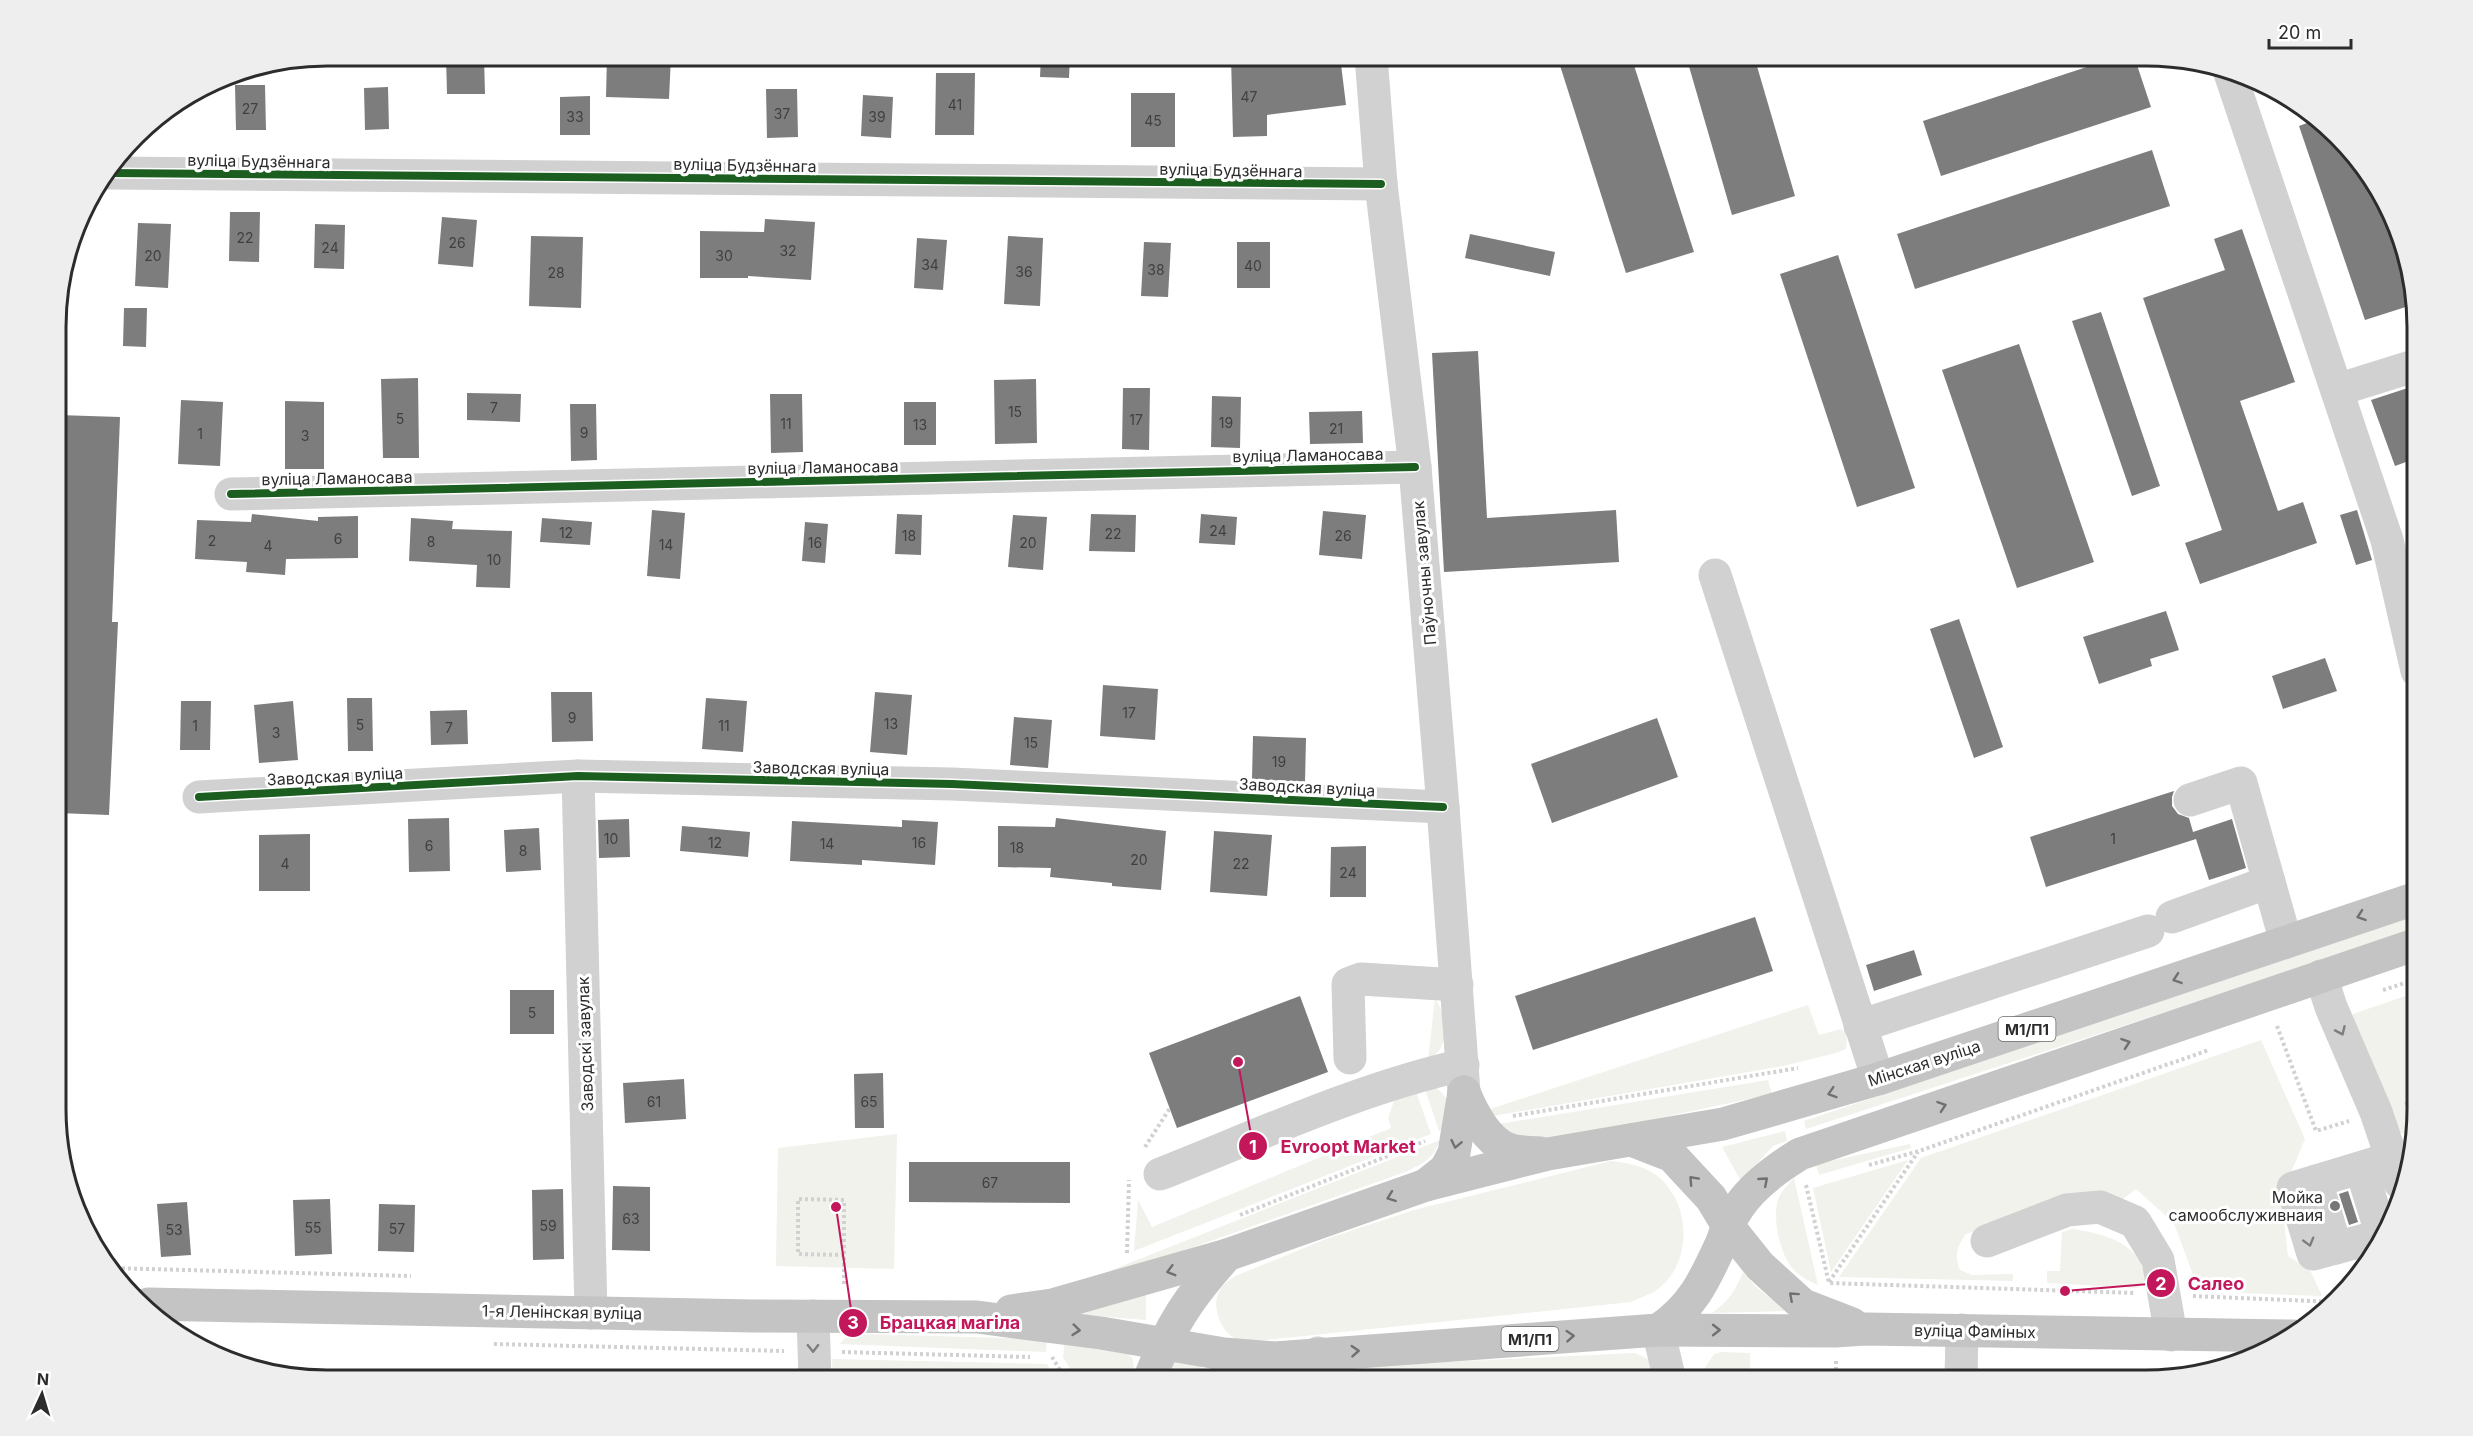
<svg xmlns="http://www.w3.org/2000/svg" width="2473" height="1436" font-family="Inter,sans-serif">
  <rect width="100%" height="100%" fill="#fff"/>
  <g fill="#f0f2eb">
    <polygon points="2417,915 2417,927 2178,1008 1806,1129 1804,1121"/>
    <polygon points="2417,992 2417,1127 2414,1137 2398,1132 2350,1019 2353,1014"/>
    <path d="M1435,999c14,20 16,47 -7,61z"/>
    <path d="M1808,1005l11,30 22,-6c7,5 6,12 5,20l-10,4 -53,13 -296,51 -3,-6z"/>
    <path d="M2261,1040l44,99 -24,57 7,60 22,14 12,26 -79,-3 -47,-10 -22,-60 -38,-34 -13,10h-47l-110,35c-9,12 -12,22 -6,36l12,5 41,-1v7l-174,-4 82,-119z"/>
    <polygon points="1768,1080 1772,1094 1542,1143 1527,1144 1493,1125"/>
    <polygon points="1436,1087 1447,1099 1446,1129 1439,1131 1425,1089"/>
    <polygon points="1416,1092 1431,1134 1134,1251 1138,1200 1152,1227 1391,1128 1388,1118 1394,1101"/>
    <polygon points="1785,1131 1787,1141 1773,1146 1741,1181 1722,1147"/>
    <polygon points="897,1134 894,1269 776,1266 778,1148"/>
    <path d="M1440,1140c-6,18 -17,24 -35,32l-335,119 -1,-4z"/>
    <polygon points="1910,1144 1911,1148 1819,1175 1816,1164"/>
    <polygon points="1908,1160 1831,1272 1813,1188"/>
    <path d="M1611,1161c15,2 30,4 44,13 38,28 39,94 -3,119 -7,3 -15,6 -21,9l-375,39c-6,-1 -14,0 -19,-2 -15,-5 -25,-31 -19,-45 4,-9 11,-15 20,-19l88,-36 88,-29z"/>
    <path d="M1794,1178l24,107c-9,-4 -17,-8 -24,-15 -14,-15 -23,-53 -15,-73 3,-7 11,-14 15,-19z"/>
    <path d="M2073,1229c31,5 70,14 72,52l-8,7 -90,-5v-12h13l2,-39z"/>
    <path d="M1743,1272l12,14 31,25 -74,2c16,-11 24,-23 31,-41z"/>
    <polygon points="1146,1293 1146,1320 1073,1314"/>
    <polygon points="859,1334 1047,1339 1046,1352 840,1344 845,1338"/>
    <polygon points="1065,1341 1125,1349 1133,1360 1135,1380 1077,1380 1063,1357"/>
    <polygon points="1721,1352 1750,1353 1750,1372 1703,1371 1714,1354"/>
    <polygon points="1635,1353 1650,1360 1657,1372 1335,1376 1341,1368 1361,1366"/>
    <polygon points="832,1359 1047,1364 1056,1380 833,1380"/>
    <polygon points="1172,1362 1204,1366 1175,1380 1163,1380"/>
  </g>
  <g fill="#7d7d7d">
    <polygon points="446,56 484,56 485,94 447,94"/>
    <polygon points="607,56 671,56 669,99 606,97"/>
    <polygon points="1041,56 1070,56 1069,78 1040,77"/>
    <polygon points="1231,56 1340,56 1346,105 1267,115 1267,136 1233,137"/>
    <polygon points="1557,56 1631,56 1694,252 1626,273"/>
    <polygon points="1686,56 1754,56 1795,196 1732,215"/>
    <polygon points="2120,56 2134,56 2151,107 1941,176 1923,121"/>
    <polygon points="936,73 975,73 974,135 935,135"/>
    <polygon points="235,85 265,85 266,130 236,130"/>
    <polygon points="388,87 389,129 365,130 364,88"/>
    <polygon points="766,89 797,89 798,137 767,138"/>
    <rect x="1131" y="93" width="44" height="54"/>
    <polygon points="863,95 893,97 891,138 861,136"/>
    <polygon points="590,96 590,135 560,135 560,97"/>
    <polygon points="2318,119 2338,135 2373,181 2415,304 2365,320 2299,126"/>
    <polygon points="2152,150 2170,206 1915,289 1897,234"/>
    <polygon points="230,212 260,212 259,262 229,261"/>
    <polygon points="442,217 477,220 473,267 438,264"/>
    <polygon points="765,219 815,222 811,280 748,276 748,278 700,278 700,231 764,232"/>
    <polygon points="138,223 171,224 168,288 135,286"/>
    <polygon points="315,224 345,225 344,269 314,268"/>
    <polygon points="2242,229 2295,382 2240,401 2278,511 2303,502 2317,543 2200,584 2185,543 2222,530 2143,298 2225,270 2214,239"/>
    <polygon points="1470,234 1555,252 1550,276 1465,258"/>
    <polygon points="531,236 583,237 581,308 529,306"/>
    <polygon points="1008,236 1043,238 1040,306 1004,304"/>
    <polygon points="917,238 947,240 943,290 914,288"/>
    <polygon points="1144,242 1171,243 1168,297 1141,296"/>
    <rect x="1237" y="242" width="33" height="46"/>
    <polygon points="1838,255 1915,488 1857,507 1780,274"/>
    <polygon points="124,308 147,308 146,347 123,346"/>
    <polygon points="2101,312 2160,486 2132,496 2072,321"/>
    <polygon points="2019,344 2094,562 2017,588 1942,370"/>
    <polygon points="1478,351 1487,518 1616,510 1619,562 1444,572 1432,353"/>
    <polygon points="418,378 419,458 383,458 381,379"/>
    <polygon points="1036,379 1037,443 995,444 994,380"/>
    <polygon points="2417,385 2417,458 2395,466 2371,400"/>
    <polygon points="1123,388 1150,388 1149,450 1122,449"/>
    <polygon points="467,393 521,394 520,422 467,420"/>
    <polygon points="770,394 802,394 803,452 771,453"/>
    <polygon points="1212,396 1241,397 1240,448 1211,447"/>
    <polygon points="181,400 223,402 220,466 178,464"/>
    <polygon points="285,401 324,402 324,469 285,469"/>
    <rect x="904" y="402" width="32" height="43"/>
    <polygon points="570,404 596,404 597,460 571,461"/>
    <polygon points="1362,411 1363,443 1310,444 1309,412"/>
    <polygon points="58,415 120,417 112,622 118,622 109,815 58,813 58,620 61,620 67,462 58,462"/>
    <polygon points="652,510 685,513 680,579 647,576"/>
    <polygon points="2357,510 2372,560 2356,565 2340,515"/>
    <polygon points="1323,511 1366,515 1362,559 1319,555"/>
    <polygon points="252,514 318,521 318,517 358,516 358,558 286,559 285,575 246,572 247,562 195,559 197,520 251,522"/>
    <polygon points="897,514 922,515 921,555 895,554"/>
    <polygon points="1091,514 1136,515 1135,552 1089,551"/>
    <polygon points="1201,514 1237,517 1235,545 1199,543"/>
    <polygon points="1013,515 1047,517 1043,570 1008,567"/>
    <polygon points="411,518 453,521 452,529 512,531 510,588 476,587 477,565 409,561"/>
    <polygon points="542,518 592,522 590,545 540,542"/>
    <polygon points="805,522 828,524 825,563 802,561"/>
    <polygon points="2166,611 2179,650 2150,659 2152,666 2099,684 2083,637"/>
    <polygon points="1959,619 2003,747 1974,758 1930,629"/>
    <polygon points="2325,658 2337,691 2283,709 2272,676"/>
    <polygon points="1103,685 1158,689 1155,740 1100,736"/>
    <polygon points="551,692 592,692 593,741 552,742"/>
    <polygon points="875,692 912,695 907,755 870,752"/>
    <polygon points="347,698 372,698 373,751 348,751"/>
    <polygon points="706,698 747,701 743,752 702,749"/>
    <polygon points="181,701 211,701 210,750 180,750"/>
    <polygon points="293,701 298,760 259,763 254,705"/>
    <polygon points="467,710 468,744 431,745 430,711"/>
    <polygon points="1014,717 1052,720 1048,768 1010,765"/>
    <polygon points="1657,718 1678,777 1552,823 1531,764"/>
    <polygon points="1253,736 1306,738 1305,782 1252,779"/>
    <polygon points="2174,791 2172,797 2172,806 2178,814 2189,818 2193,832 2232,819 2246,868 2209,880 2196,839 2046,887 2030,837"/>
    <polygon points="449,818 450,871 409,872 408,819"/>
    <polygon points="1056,818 1166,831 1161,890 1112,886 1112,883 1050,877 1051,868 998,867 998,826 1055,827"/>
    <polygon points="629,819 630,857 599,858 598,820"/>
    <polygon points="902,820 938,822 935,865 862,860 862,865 790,861 792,821 902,827"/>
    <polygon points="682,826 750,832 748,857 680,851"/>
    <polygon points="539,828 541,870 506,872 504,830"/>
    <polygon points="1214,831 1272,835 1267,896 1210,892"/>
    <polygon points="310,834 310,891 259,891 259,835"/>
    <polygon points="1366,846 1366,897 1330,897 1331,847"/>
    <polygon points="1755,917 1773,971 1533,1050 1515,996"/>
    <polygon points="1914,950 1922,975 1874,991 1866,965"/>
    <rect x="510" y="990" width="44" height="44"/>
    <polygon points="1300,996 1328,1072 1177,1128 1149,1053"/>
    <polygon points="883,1073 884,1128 855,1128 854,1074"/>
    <polygon points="684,1079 686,1119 625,1123 623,1083"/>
    <polygon points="909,1162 1070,1162 1070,1203 909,1202"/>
    <polygon points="613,1186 650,1187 650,1251 612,1250"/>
    <polygon points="563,1189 564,1259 533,1260 532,1190"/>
    <polygon points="2348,1191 2358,1222 2349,1225 2339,1194"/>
    <polygon points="330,1199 332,1254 295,1256 293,1200"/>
    <polygon points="187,1202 191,1255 161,1257 157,1204"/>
    <polygon points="379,1204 415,1205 414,1252 378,1251"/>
  </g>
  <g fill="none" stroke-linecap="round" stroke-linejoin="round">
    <g stroke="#d1d1d1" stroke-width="4" stroke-dasharray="3 3" stroke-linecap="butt">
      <polyline points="2383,990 2417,979"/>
      <polyline points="2277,1026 2316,1131 2349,1121"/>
      <polyline points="2405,1104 2417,1100"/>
      <polyline points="1513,1116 1798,1068"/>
      <polyline points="1145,1147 1170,1108"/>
      <polyline points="1869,1165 1919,1151 2209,1050"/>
      <polyline points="1806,1185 1829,1283 2135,1293"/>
      <polyline points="1240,1215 1425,1141"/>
      <polyline points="1127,1253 1129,1180"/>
      <polyline points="844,1255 798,1254 798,1199 844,1200 844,1286"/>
      <polyline points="110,1268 411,1276"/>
      <polyline points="1829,1282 1918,1152"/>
      <polyline points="2193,1296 2336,1302"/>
      <polyline points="494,1344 784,1351"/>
      <polyline points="842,1352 1030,1357"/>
      <polyline points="1052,1357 1066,1380"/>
      <polyline points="1836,1361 1836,1380"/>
    </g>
    <g stroke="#d1d1d1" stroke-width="33">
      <polyline points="1371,56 1381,184 1415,467 1443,807 1464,1092"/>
      <polyline points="2229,70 2387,540 2417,671"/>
      <polyline points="109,173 1381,184"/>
      <polyline points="2337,390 2417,365"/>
      <polyline points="231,494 1415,467"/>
      <polyline points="1715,575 1878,1079"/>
      <polyline points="578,776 591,1313"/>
      <polyline points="199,797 578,776 952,784 1443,807"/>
      <polyline points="2190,800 2241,783 2286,942"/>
      <polyline points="2172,917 2269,882"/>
      <polyline points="2321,976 2331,1007 2376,1112 2400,1183"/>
      <polyline points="1860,1026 2148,931"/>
      <polyline points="1350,1058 1348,984 1361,979 1457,985"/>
      <polyline points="2361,1168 2382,1236"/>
      <path d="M1160,1174c99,-39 200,-86 303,-109"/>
      <polyline points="2316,1181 2336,1248"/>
      <polyline points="2384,1235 2313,1254 2293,1188 2392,1158"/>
      <polyline points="1987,1241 2067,1210 2100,1207 2135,1222 2158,1260 2171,1335"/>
      <polyline points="813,1316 815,1380"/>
      <polyline points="1658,1330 1670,1380"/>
      <polyline points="1318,1353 1320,1380"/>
      <polyline points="1961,1380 1962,1330"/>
    </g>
    <g stroke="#c4c4c4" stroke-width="33">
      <path d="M1464,1092c8,20 24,52 47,58 9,3 20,2 29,3"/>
      <polyline points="1631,1140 1672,1156 1711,1198 1728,1226 1760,1266 1803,1305 1852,1324"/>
      <polyline points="1426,1185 1446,1169 1454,1153 1464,1092"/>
      <path d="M148,1304l606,12 223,1 124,16 123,21 51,4 383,-28c35,-23 47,-51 64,-88 4,-12 9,-24 16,-34 15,-23 39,-40 62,-54l617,-210"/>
      <polyline points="1011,1311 1052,1305 1227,1255 1426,1185 1548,1154 1723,1124 1878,1079 2417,898"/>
      <polyline points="1658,1330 1835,1331 1865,1329 2293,1336"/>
      <path d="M1149,1380c21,-54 39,-82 78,-125"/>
      <polyline points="1222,1380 1270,1360"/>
    </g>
    <g stroke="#fff" stroke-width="11">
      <g id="cycleway">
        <polyline points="109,173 1381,184"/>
        <polyline points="231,494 1415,467"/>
        <polyline points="199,797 578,776 952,784 1443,807"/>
      </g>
    </g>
    <use href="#cycleway" stroke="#1b5e20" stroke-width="8"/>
  </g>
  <defs><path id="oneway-chevron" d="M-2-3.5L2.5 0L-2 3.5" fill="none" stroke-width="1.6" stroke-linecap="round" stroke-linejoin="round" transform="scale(1.5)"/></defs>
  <g stroke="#707070">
    <use href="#oneway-chevron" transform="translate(2361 916) rotate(161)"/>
    <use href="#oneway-chevron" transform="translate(2177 979) rotate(161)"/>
    <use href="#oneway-chevron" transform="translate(2126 1043) rotate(-19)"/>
    <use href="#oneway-chevron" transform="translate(1832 1093) rotate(163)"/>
    <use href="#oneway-chevron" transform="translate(1942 1106) rotate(-19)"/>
    <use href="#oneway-chevron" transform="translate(1456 1144) rotate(102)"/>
    <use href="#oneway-chevron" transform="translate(1693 1180) rotate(-133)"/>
    <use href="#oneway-chevron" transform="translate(1764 1181) rotate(-41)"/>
    <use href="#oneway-chevron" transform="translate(1391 1197) rotate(160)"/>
    <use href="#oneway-chevron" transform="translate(1171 1271) rotate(164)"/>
    <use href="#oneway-chevron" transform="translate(1793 1296) rotate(-138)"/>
    <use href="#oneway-chevron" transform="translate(1076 1330) rotate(6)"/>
    <use href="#oneway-chevron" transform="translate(1716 1330)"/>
    <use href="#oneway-chevron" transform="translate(1570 1336) rotate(-4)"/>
    <use href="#oneway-chevron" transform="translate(1355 1351) rotate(-4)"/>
  </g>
  <g stroke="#7e7e7e">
    <use href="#oneway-chevron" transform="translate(2341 1031) rotate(66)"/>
    <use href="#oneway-chevron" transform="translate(2309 1242) rotate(74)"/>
    <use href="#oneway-chevron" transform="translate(813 1348) rotate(89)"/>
  </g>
  <circle fill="#767676" stroke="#fff" stroke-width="2" cx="2335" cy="1206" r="6"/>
  <g text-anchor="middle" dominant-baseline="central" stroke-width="6" stroke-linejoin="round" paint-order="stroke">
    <g font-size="14" fill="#404040">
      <text x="1249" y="96">47</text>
      <text x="955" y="104">41</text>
      <text x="250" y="108">27</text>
      <text x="782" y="113">37</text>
      <text x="575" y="116">33</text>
      <text x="877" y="116">39</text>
      <text x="1153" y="120">45</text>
      <text x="245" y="237">22</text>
      <text x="457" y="242">26</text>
      <text x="330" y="247">24</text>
      <text x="788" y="250">32</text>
      <text x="153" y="255">20</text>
      <text x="724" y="255">30</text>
      <text x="930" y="264">34</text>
      <text x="1253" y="265">40</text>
      <text x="1156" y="269">38</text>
      <text x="1024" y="271">36</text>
      <text x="556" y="272">28</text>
      <text x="494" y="407">7</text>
      <text x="1015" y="411">15</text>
      <text x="400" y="418">5</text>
      <text x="1136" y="419">17</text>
      <text x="1226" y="422">19</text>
      <text x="786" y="423">11</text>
      <text x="920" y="424">13</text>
      <text x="1336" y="428">21</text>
      <text x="584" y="432">9</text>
      <text x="200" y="433">1</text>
      <text x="305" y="435">3</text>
      <text x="1218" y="530">24</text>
      <text x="566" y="532">12</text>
      <text x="1113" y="533">22</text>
      <text x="909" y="535">18</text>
      <text x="1343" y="535">26</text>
      <text x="338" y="538">6</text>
      <text x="212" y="540">2</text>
      <text x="431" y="541">8</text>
      <text x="815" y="542">16</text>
      <text x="1028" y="542">20</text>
      <text x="666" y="544">14</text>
      <text x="268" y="545">4</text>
      <text x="494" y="559">10</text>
      <text x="1129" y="712">17</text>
      <text x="572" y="717">9</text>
      <text x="891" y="723">13</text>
      <text x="360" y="724">5</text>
      <text x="195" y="725">1</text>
      <text x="724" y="725">11</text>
      <text x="449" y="727">7</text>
      <text x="276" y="732">3</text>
      <text x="1031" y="742">15</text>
      <text x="1279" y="761">19</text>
      <text x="611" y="838">10</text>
      <text x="2113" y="838">1</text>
      <text x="715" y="842">12</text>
      <text x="919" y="842">16</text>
      <text x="827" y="843">14</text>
      <text x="429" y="845">6</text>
      <text x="1017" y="847">18</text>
      <text x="523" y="850">8</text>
      <text x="1139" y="859">20</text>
      <text x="285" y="863">4</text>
      <text x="1241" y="863">22</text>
      <text x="1348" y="872">24</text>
      <text x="532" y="1012">5</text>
      <text x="654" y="1101">61</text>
      <text x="869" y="1101">65</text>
      <text x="990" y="1182">67</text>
      <text x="631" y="1218">63</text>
      <text x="548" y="1225">59</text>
      <text x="313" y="1227">55</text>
      <text x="397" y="1228">57</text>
      <text x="174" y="1229">53</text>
    </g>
    <g fill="#fff" stroke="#6b6b6b" stroke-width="1.5">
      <rect x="1998.5" y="1017" width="57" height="24" rx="4.5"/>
      <rect x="1501.5" y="1327" width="57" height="24" rx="4.5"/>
    </g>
    <g font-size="15" font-weight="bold" fill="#2c2c2c">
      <text x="2027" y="1029">М1/П1</text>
      <text x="1530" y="1339">М1/П1</text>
    </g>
    <g font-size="16" fill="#2c2c2c" stroke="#fff">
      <text transform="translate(259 161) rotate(1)">вуліца Будзённага</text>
      <text transform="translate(745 165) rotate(1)">вуліца Будзённага</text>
      <text transform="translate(1231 170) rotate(1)">вуліца Будзённага</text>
      <text transform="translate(1308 455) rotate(-1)">вуліца Ламаносава</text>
      <text transform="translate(823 467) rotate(-1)">вуліца Ламаносава</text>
      <text transform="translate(337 478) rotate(-1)">вуліца Ламаносава</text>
      <text transform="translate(1424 573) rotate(-95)">Паўночны завулак</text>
      <text transform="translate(821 768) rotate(1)">Заводская вуліца</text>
      <text transform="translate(335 776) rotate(-3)">Заводская вуліца</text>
      <text transform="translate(1307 787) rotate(3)">Заводская вуліца</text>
      <text transform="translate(585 1044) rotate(-92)">Заводскі завулак</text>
      <text transform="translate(1924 1063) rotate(-18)">Мінская вуліца</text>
      <text transform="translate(562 1312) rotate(1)">1-я Ленінская вуліца</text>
      <text transform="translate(1975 1331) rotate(1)">вуліца Фаміных</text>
    </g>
    <g font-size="16" fill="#2c2c2c" stroke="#fff" text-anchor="end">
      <text x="2323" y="1197">Мойка<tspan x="2323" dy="18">самообслуживнаия</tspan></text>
    </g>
  </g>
  <path d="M0 0H2473V1436H0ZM327 66H2146A261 261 0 0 1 2407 327V1109A261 261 0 0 1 2146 1370H327A261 261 0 0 1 66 1109V327A261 261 0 0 1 327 66Z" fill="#eee" fill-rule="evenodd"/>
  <path fill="none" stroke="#2c2c2c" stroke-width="3" d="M327 66H2146A261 261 0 0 1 2407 327V1109A261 261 0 0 1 2146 1370H327A261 261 0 0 1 66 1109V327A261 261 0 0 1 327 66Z"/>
  <path fill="none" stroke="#c2185b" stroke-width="2" d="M1238 1062L1253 1146M2065 1291L2161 1283M836 1207L853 1323"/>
  <g fill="#c2185b" stroke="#fff" stroke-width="2">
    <circle cx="1238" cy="1062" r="6"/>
    <circle cx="2065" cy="1291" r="6"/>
    <circle cx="836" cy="1207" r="6"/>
    <circle cx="1253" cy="1146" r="15"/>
    <circle cx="2161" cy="1283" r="15"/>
    <circle cx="853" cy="1323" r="15"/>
  </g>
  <g font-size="18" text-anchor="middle" font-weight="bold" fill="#fff">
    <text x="1253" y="1153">1</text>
    <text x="2161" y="1290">2</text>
    <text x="853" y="1329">3</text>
  </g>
  <g font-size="18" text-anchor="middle" font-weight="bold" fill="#c2185b" stroke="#fff" stroke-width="6" stroke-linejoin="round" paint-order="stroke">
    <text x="1348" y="1153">Evroopt Market</text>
    <text x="2216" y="1290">Салео</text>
    <text x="950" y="1329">Брацкая магіла</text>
  </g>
  <g transform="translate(42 1394) rotate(4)" stroke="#ffffff" stroke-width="4.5" paint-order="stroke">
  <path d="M0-4.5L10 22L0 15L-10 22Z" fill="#2c2c2c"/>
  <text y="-9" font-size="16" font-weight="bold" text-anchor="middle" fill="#2c2c2c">N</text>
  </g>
  <path d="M2269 39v9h82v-9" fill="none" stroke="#2c2c2c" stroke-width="3"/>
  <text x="2278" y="39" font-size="18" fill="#2c2c2c" stroke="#ffffff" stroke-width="4.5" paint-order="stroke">20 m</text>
</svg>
